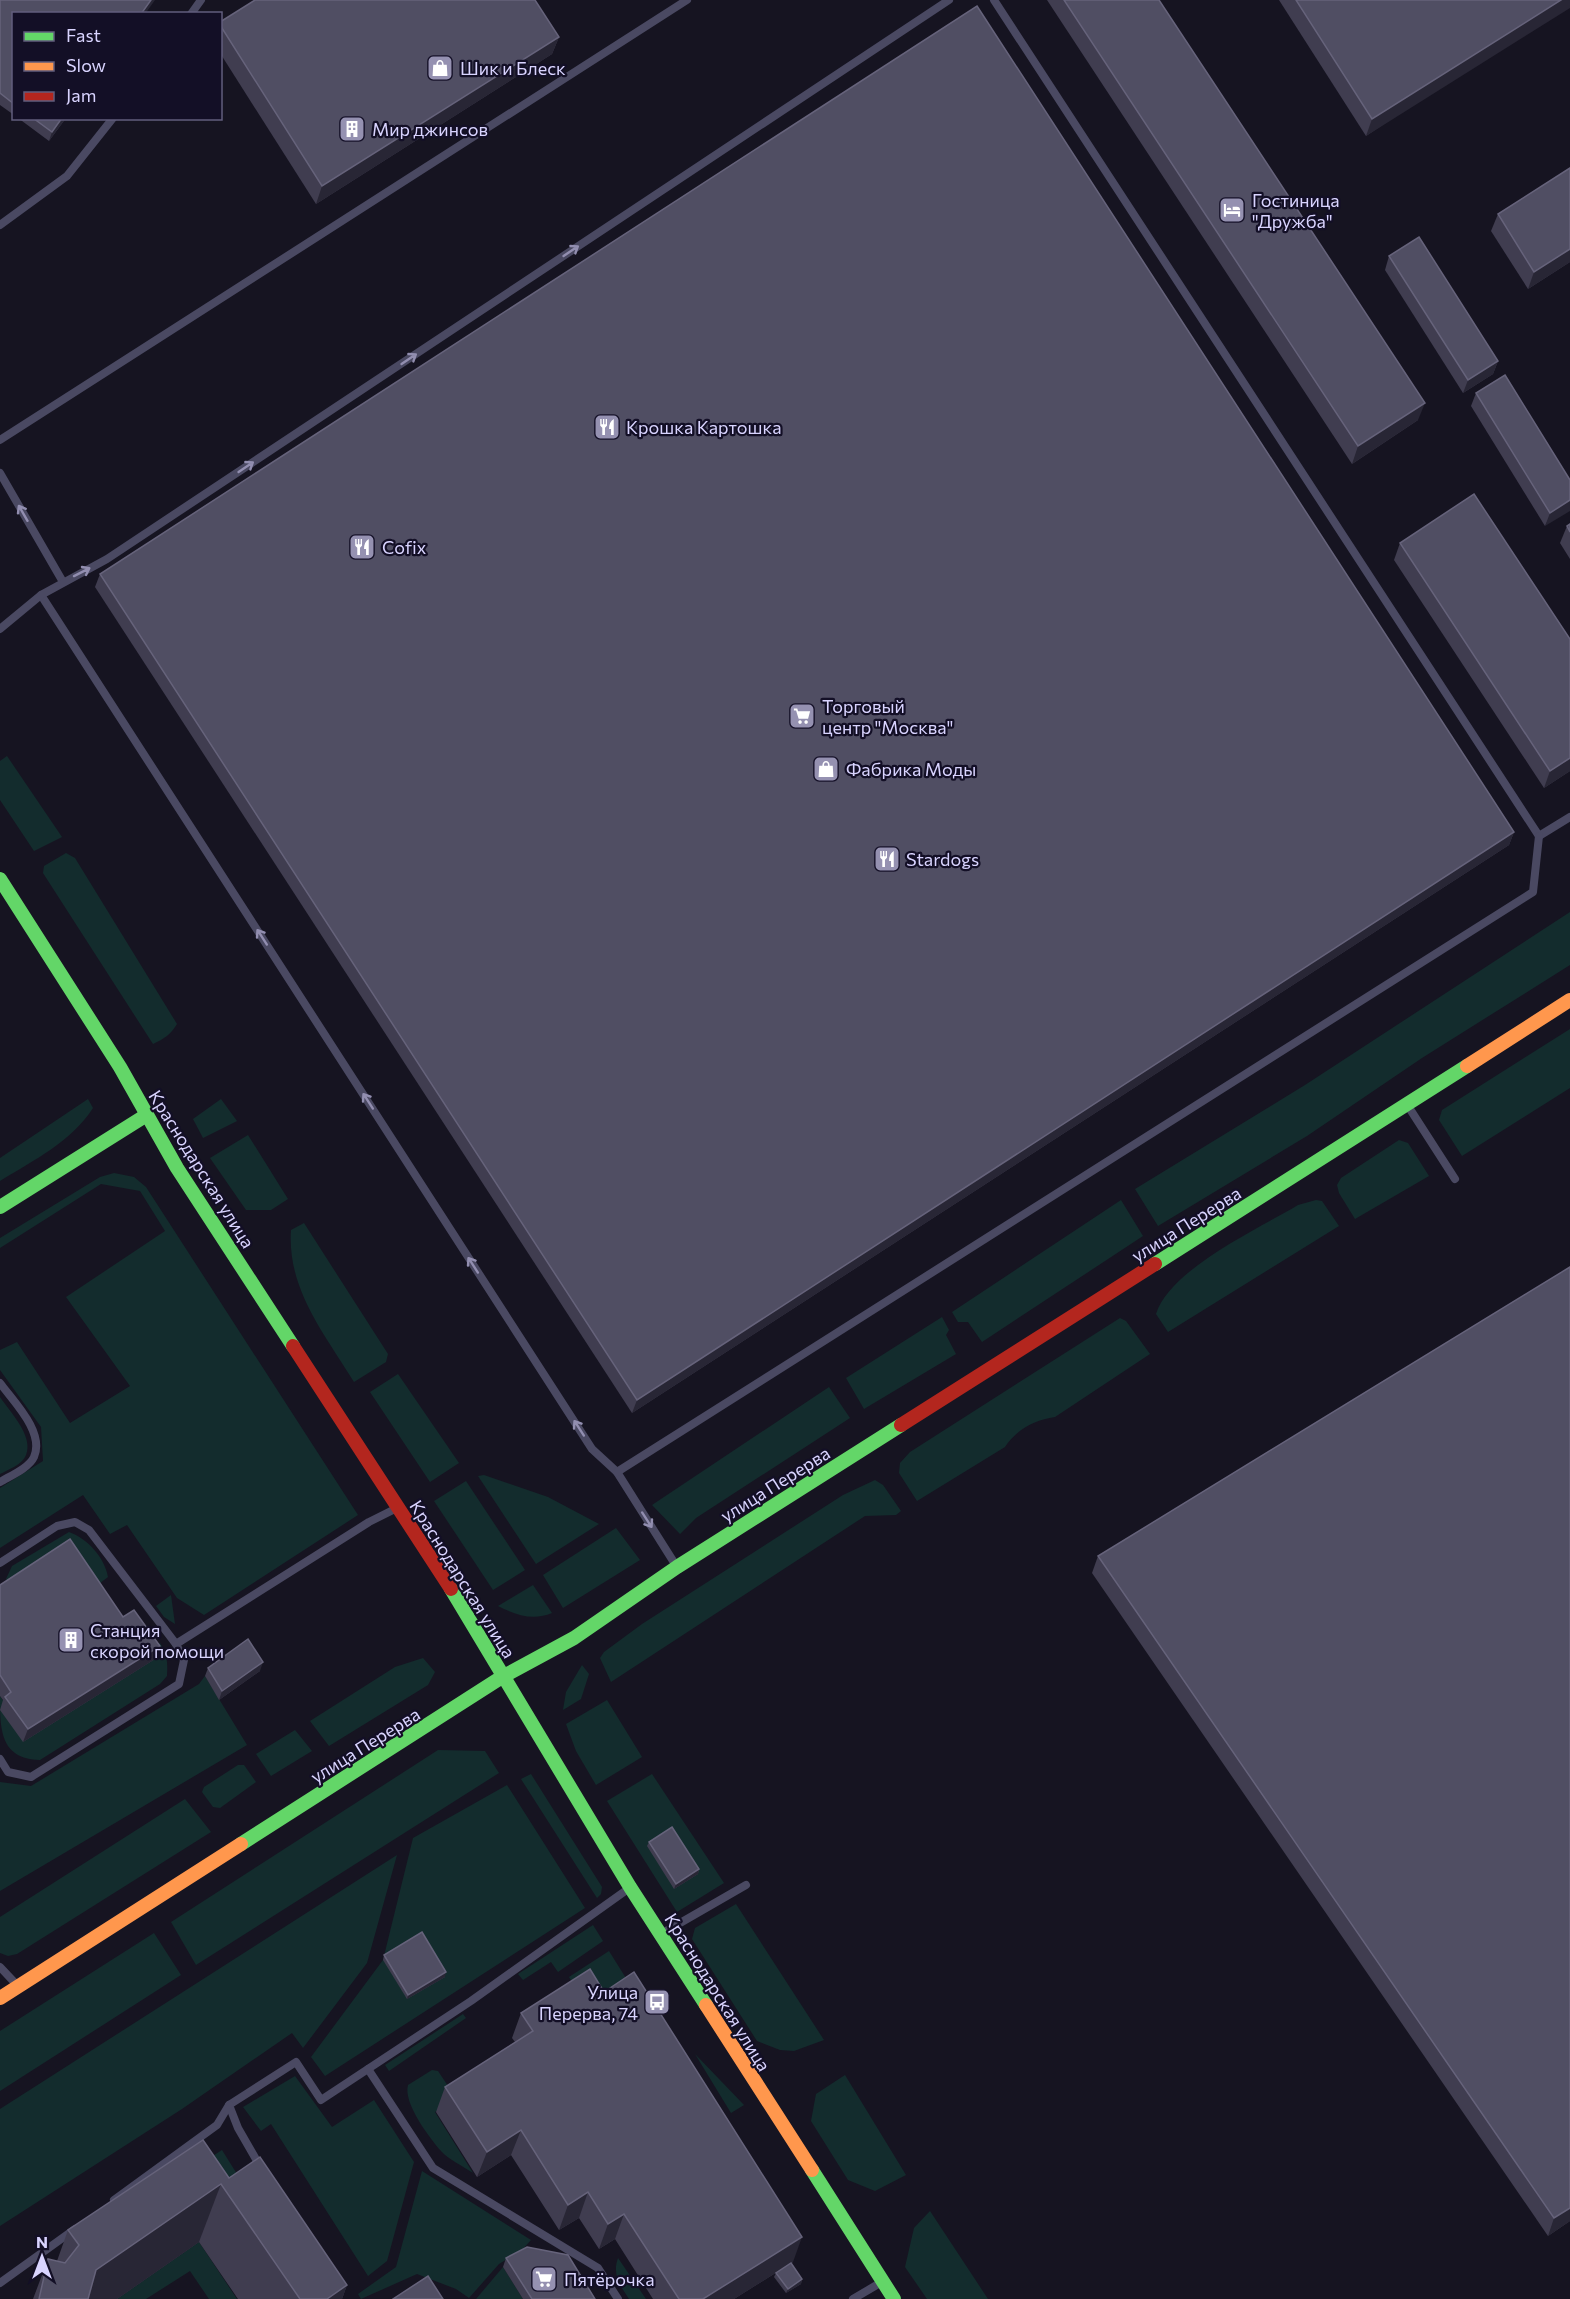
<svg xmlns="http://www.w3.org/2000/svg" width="1570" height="2299" font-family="Commissioner,sans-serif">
  <rect width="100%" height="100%" fill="#161421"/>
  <g fill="#132c2d">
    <polygon points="7,756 62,837 34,851 0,800 0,761"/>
    <path d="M66,853l9,5 102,166c-6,10 -13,15 -24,20l-110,-171 1,-7z"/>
    <polygon points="1570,912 1570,965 1422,1058 1307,1136 1158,1226 1135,1189 1305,1085"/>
    <polygon points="1570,1029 1570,1088 1462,1156 1439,1120 1442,1110"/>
    <path d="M88,1099l5,9c-22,34 -59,52 -93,73v-23z"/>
    <polygon points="221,1099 237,1121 203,1138 193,1119"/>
    <polygon points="248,1135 288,1199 271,1210 246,1210 210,1158"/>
    <polygon points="1399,1140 1408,1143 1429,1176 1355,1219 1339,1193 1337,1185 1341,1178"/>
    <polygon points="114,1173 134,1177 146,1187 358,1515 204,1615 177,1598 127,1525 110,1534 83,1495 0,1548 0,1488 43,1461 41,1427 0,1370 0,1350 17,1342 70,1423 130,1386 66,1297 165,1231 140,1191 101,1184 0,1248 0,1238 100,1177"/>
    <polygon points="1121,1200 1143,1236 982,1342 968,1322 958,1322 952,1312"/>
    <path d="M1316,1200l6,1 17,25 -171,106 -12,-18c14,-45 102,-85 142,-109z"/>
    <path d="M304,1223l84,131 -2,8 -32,20c-30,-49 -67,-93 -63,-152z"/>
    <polygon points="942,1317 949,1330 946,1335 956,1354 864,1409 846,1378"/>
    <path d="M1120,1318l6,3 24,33 -95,63c-20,3 -38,12 -50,30l-88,54 -18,-28 1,-10 10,-11z"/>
    <polygon points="398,1374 459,1463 430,1482 370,1392"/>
    <polygon points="829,1387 850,1418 696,1518 680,1534 652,1505"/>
    <path d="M0,1397c10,15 34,39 26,58 -3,9 -18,15 -26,19z"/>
    <polygon points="484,1475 548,1497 599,1524 536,1564 478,1476"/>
    <polygon points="875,1480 883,1485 901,1511 896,1515 865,1516 611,1682 600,1658 604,1652 642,1624 843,1495"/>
    <polygon points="466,1481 525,1570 493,1590 434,1501"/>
    <polygon points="616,1528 640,1560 563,1608 543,1575"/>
    <path d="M69,1532c19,7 35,25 39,45l-17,13 -79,-3 -6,-8 6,-13z"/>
    <path d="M533,1585l19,28c-19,8 -36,2 -54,-7z"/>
    <polygon points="171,1595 175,1624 164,1617 156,1606"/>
    <path d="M160,1643c7,11 8,19 7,33l-7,8 -120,76c-40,-1 -40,-31 -40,-64l6,9 143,-55z"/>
    <polygon points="423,1658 435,1672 428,1685 329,1746 310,1721 395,1667"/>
    <polygon points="582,1665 589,1674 581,1699 563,1710 566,1692"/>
    <polygon points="205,1676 247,1745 0,1891 0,1782 31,1786 199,1684"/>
    <polygon points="607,1700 642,1757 596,1785 576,1751 566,1724"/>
    <polygon points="295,1730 312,1751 271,1776 256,1754"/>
    <polygon points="438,1750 485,1751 499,1773 196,1965 171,1922"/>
    <polygon points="238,1765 244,1765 256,1782 220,1808 213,1807 202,1792 204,1787"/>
    <polygon points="531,1774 602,1887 601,1894 597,1898 521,1779"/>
    <polygon points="652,1774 724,1883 677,1912 607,1801"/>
    <polygon points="507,1785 585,1908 325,2076 311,2057 383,1960 413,1838"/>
    <polygon points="185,1799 211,1832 17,1954 8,1956 0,1953 0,1917"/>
    <polygon points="397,1855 367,1963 303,2048 292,2033 182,2109 0,2226 0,2109"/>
    <polygon points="736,1904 824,2040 794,2051 780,2050 757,2041 692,1939 695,1928"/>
    <polygon points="593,1925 603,1941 558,1972 551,1962 523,1980 518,1974"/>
    <polygon points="154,1933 181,1975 0,2091 0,2031"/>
    <polygon points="609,1951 634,1991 595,2017 569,1977"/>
    <polygon points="463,2014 466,2018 389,2071 385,2065"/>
    <polygon points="695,2054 744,2105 731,2113"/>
    <path d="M432,2070l6,1 18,27 -21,14 38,61c-10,-7 -24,-13 -32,-22 -12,-14 -38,-48 -33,-66z"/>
    <polygon points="845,2075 906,2175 875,2191 848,2180 811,2121 816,2094"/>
    <polygon points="295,2076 332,2127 374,2100 414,2162 387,2261 368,2276 271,2124 261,2131 243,2107"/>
    <polygon points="222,2150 247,2190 188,2172"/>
    <polygon points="422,2171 531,2240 522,2250 499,2264 469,2298 456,2289 417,2274 361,2299 358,2294 396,2267"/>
    <polygon points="930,2211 988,2299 927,2299 905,2267 914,2228"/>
    <polygon points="199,2242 237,2299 209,2299 190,2271 146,2299 117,2299"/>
    <path d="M618,2258l28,41h-17c-9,-14 -17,-24 -11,-41z"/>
    <polygon points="503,2267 523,2299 476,2299"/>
  </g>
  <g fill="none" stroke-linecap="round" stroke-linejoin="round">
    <g stroke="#4a4962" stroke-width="8">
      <polyline points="994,0 1539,836 1570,817"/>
      <polyline points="191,14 201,0"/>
      <polyline points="0,225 67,176 113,118"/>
      <polyline points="0,440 687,0"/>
      <polyline points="0,473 63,582"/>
      <polyline points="41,595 592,1449 617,1472 675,1564"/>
      <polyline points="0,629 41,595 107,559 949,0"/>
      <polyline points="1408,1106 1455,1179"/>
      <path d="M0,1383c13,18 45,49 34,74 -5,11 -24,19 -34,25"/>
      <polyline points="617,1472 1533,892 1539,836"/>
      <polyline points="0,1563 57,1526 75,1522 89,1530 176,1644 184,1660 179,1684 31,1777 8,1772 0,1759"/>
      <polyline points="176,1644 369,1522 395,1509"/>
      <polyline points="661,1934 746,1885"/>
      <polyline points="0,1967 16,1984"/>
      <polyline points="368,2069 433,2168 598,2268 618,2299"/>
      <polyline points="261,2168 238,2128 229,2105 296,2062 321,2100 471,2001 628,1889"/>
      <polyline points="114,2200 217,2125 229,2105"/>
      <polyline points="0,2283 75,2229"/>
      <polyline points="853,2299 880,2283"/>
    </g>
    <g stroke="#63d668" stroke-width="14">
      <polyline points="0,879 120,1067 177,1168 293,1346"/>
      <polyline points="0,1207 145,1116"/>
      <polyline points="1155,1264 1467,1066"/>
      <polyline points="451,1589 630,1887 706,2005"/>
      <polyline points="241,1844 502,1677 574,1638 677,1567 901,1425"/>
      <polyline points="812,2170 894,2299"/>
    </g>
    <g stroke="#ff974d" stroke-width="14">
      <polyline points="1467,1066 1570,1000"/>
      <polyline points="0,1998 241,1844"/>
      <polyline points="706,2005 812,2170"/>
    </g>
    <g stroke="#b3261e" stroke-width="14">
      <polyline points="293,1346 451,1589"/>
      <polyline points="901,1425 1155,1264"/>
    </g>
  </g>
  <g fill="#403d50">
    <polygon points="0,0 14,14 14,115 0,105"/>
    <polygon points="1047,0 1159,0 1418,420 1352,464"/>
    <polygon points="1279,0 1570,0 1366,136"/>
    <polygon points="220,22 559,37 552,54 316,204 220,53"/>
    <polygon points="18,118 66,118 49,141"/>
    <polygon points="1570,168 1570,262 1528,289 1491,231 1498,214"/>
    <polygon points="1389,256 1498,361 1493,374 1463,393 1385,270"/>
    <polygon points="1476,393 1570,480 1545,526 1471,406"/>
    <polygon points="1570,524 1570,559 1560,543 1567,526"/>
    <polygon points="1400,543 1570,639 1570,771 1544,788 1394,560"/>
    <polygon points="100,574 1514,832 1509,845 632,1413 95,587"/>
    <polygon points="1098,1556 1570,2221 1548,2236 1092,1573"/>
    <polygon points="0,1585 123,1617 160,1646 155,1659 23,1742 0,1710 3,1700 0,1696"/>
    <polygon points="208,1668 260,1671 219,1700 205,1676"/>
    <polygon points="649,1842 699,1869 698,1874 674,1889 647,1846"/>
    <polygon points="384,1955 445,1977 407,1999 383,1960"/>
    <polygon points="604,1992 793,2262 734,2299 653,2299 615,2239 599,2249 579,2218 559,2230 511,2155 477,2177 436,2112 445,2087 515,2042 512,2038 521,2013"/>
    <polygon points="229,2178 347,2285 342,2299 238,2299 199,2242 117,2299 33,2299 48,2259 57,2261 68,2230"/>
    <polygon points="506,2258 595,2299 523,2299 503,2267"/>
    <polygon points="776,2273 802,2279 801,2284 786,2293 774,2277"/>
  </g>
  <g fill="#282635">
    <polygon points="151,0 155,0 145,14 141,14"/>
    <polygon points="1561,0 1570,0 1570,8 1366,136 1372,119"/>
    <polygon points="559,37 552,54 316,204 322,186"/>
    <polygon points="62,118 66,118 49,141 52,132"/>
    <polygon points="1570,249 1570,262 1528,289 1534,272"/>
    <polygon points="1498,361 1493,374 1463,393 1468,380"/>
    <polygon points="1425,403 1418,420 1352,464 1358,446"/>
    <polygon points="1570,500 1570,511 1545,526 1550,513"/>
    <polygon points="1570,758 1570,771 1544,788 1550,771"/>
    <polygon points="1514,832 1509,845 632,1413 637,1400"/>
    <polygon points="160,1646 155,1659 23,1742 28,1729"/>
    <polygon points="263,1662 260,1671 219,1700 222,1691"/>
    <polygon points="699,1869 698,1874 674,1889 676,1884"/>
    <polygon points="446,1972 445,1977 407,1999 408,1995"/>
    <polygon points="521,2130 511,2155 477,2177 487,2152"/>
    <polygon points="221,2184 199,2242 117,2299 85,2299 96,2270"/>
    <polygon points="588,2192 579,2218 559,2230 568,2205"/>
    <polygon points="1570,2208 1570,2221 1548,2236 1554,2218"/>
    <polygon points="624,2214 615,2239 599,2249 608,2224"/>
    <polygon points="802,2237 793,2262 734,2299 703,2299"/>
    <polygon points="802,2279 801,2284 786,2293 788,2289"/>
    <polygon points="347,2285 342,2299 327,2299"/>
  </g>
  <g fill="#504e63" stroke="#66637b" stroke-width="1.5">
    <polygon points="0,0 151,0 141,14 14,14 14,104 0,93"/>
    <polygon points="255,0 535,0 559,37 322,186 220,25 220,22"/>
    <polygon points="1064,0 1159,0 1425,403 1358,446"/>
    <polygon points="1296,0 1561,0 1372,119"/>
    <polygon points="977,6 1514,832 637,1400 100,574"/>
    <polygon points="33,118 62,118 52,132"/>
    <polygon points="1570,168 1570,249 1534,272 1498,214"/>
    <polygon points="1419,237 1498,361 1468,380 1389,256"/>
    <polygon points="1505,375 1570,480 1570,500 1550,513 1476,393"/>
    <polygon points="1474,494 1570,639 1570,758 1550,771 1400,543"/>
    <polygon points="1570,524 1570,532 1567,526"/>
    <polygon points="1570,1267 1570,2208 1554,2218 1098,1556"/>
    <polygon points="70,1539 123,1617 134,1610 160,1646 28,1729 5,1697 11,1692 0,1675 0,1585"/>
    <polygon points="248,1639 263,1662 222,1691 208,1668"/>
    <polygon points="672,1827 699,1869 676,1884 649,1842"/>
    <polygon points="422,1932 446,1972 408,1995 384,1955"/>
    <polygon points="590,1969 604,1992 634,1972 802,2237 703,2299 679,2299 624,2214 608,2224 588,2192 568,2205 521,2130 487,2152 445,2087 533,2031 521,2013"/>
    <polygon points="203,2140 229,2178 260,2157 347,2285 327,2299 300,2299 221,2184 96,2270 88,2299 39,2299 48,2259 65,2263 79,2245 68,2230"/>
    <polygon points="527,2247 568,2255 595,2299 532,2299 506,2258"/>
    <polygon points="791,2263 802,2279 788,2289 776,2273"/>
    <polygon points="428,2276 443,2299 393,2299"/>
  </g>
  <defs><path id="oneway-shaft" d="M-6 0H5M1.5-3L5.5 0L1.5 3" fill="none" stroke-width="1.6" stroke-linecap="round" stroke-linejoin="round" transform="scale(1.5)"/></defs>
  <g stroke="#928eb0">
    <use href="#oneway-shaft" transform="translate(571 251) rotate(-34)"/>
    <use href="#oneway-shaft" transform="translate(409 359) rotate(-34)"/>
    <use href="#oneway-shaft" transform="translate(246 467) rotate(-34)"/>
    <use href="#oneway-shaft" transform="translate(23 513) rotate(-120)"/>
    <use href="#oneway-shaft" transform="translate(82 572) rotate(-27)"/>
    <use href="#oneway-shaft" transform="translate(262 937) rotate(-123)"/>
    <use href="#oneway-shaft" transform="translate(368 1101) rotate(-123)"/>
    <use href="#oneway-shaft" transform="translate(473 1265) rotate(-123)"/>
    <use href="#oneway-shaft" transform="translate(579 1428) rotate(-123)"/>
    <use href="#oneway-shaft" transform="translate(647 1520) rotate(57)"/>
  </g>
  <defs>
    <g id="shop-square" transform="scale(1.35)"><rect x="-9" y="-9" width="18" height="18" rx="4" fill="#9591b1" stroke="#130f26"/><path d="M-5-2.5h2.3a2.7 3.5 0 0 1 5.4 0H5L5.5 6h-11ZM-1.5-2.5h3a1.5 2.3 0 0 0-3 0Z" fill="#fff"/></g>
    <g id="building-square" transform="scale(1.35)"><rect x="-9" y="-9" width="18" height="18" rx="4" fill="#9591b1" stroke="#130f26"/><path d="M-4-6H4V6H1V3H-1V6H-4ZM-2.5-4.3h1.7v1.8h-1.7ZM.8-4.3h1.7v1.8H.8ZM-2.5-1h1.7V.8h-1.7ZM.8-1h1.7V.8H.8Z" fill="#fff"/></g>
    <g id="hotel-square" transform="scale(1.35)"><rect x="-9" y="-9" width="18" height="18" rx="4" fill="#9591b1" stroke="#130f26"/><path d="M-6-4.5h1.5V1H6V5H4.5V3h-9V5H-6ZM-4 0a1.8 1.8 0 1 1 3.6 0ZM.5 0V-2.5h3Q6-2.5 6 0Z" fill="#fff"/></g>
    <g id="restaurant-square" transform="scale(1.35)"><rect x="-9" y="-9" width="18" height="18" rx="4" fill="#9591b1" stroke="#130f26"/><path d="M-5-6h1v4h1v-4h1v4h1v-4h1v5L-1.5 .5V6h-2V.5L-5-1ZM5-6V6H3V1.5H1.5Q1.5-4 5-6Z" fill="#fff"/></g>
    <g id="supermarket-square" transform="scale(1.35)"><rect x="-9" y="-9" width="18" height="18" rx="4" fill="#9591b1" stroke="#130f26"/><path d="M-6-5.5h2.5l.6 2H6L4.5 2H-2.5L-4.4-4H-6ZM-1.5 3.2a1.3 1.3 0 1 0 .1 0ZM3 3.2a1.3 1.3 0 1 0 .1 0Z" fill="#fff"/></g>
    <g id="bus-square" transform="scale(1.35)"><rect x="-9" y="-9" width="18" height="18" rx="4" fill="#9591b1" stroke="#130f26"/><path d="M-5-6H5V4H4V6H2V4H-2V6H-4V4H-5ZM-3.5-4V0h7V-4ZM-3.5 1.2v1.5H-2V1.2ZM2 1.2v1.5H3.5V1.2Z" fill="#fff"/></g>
  </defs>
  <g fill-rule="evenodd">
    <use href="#shop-square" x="440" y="68"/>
    <use href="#building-square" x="352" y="129"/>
    <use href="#hotel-square" x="1232" y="210"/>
    <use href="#restaurant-square" x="607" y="427"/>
    <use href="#restaurant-square" x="362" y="547"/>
    <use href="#supermarket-square" x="802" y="716"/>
    <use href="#shop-square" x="826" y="769"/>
    <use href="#restaurant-square" x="887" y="859"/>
    <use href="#building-square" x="71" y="1640"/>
    <use href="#bus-square" x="657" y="2002"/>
    <use href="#supermarket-square" x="544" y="2279"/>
  </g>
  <g text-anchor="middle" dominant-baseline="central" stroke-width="4.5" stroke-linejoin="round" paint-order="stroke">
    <g font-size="18" fill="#d9d4ff" stroke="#130f26" text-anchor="start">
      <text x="460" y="68">Шик и Блеск</text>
      <text x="372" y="129">Мир джинсов</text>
      <text x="1252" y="200">Гостиница<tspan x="1252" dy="21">"Дружба"</tspan></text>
      <text x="626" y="427">Крошка Картошка</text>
      <text x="382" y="547">Cofix</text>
      <text x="822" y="706">Торговый<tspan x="822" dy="21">центр "Москва"</tspan></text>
      <text x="846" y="769">Фабрика Моды</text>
      <text x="906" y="859">Stardogs</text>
      <text x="90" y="1630">Станция<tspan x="90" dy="21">скорой помощи</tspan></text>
      <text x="638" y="1992" text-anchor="end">Улица<tspan x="638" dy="21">Перерва, 74</tspan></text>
      <text x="564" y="2279">Пятёрочка</text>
    </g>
    <g font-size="18" fill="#d9d4ff" stroke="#130f26">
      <text transform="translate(202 1169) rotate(58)">Краснодарская улица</text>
      <text transform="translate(1186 1224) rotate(-32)">улица Перерва</text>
      <text transform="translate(775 1484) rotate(-32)">улица Перерва</text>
      <text transform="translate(463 1579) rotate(58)">Краснодарская улица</text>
      <text transform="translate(365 1745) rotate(-32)">улица Перерва</text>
      <text transform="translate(718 1992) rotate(58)">Краснодарская улица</text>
    </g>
  </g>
  <rect x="12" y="12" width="210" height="108" fill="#130f26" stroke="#625e7d" stroke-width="1.5"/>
  <rect x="24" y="32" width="30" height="9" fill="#63d668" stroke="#625e7d" stroke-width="1.5"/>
  <text x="66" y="42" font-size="18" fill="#d9d4ff">Fast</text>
  <rect x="24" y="62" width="30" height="9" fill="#ff974d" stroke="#625e7d" stroke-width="1.5"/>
  <text x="66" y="72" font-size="18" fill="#d9d4ff">Slow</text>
  <rect x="24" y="92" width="30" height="9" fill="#b3261e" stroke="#625e7d" stroke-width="1.5"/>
  <text x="66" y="102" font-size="18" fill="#d9d4ff">Jam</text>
  <g transform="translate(42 2257)" stroke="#130f26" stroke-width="4.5" paint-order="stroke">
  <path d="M0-4.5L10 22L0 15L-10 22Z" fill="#d9d4ff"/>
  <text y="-9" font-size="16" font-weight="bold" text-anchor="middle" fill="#d9d4ff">N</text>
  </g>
</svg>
